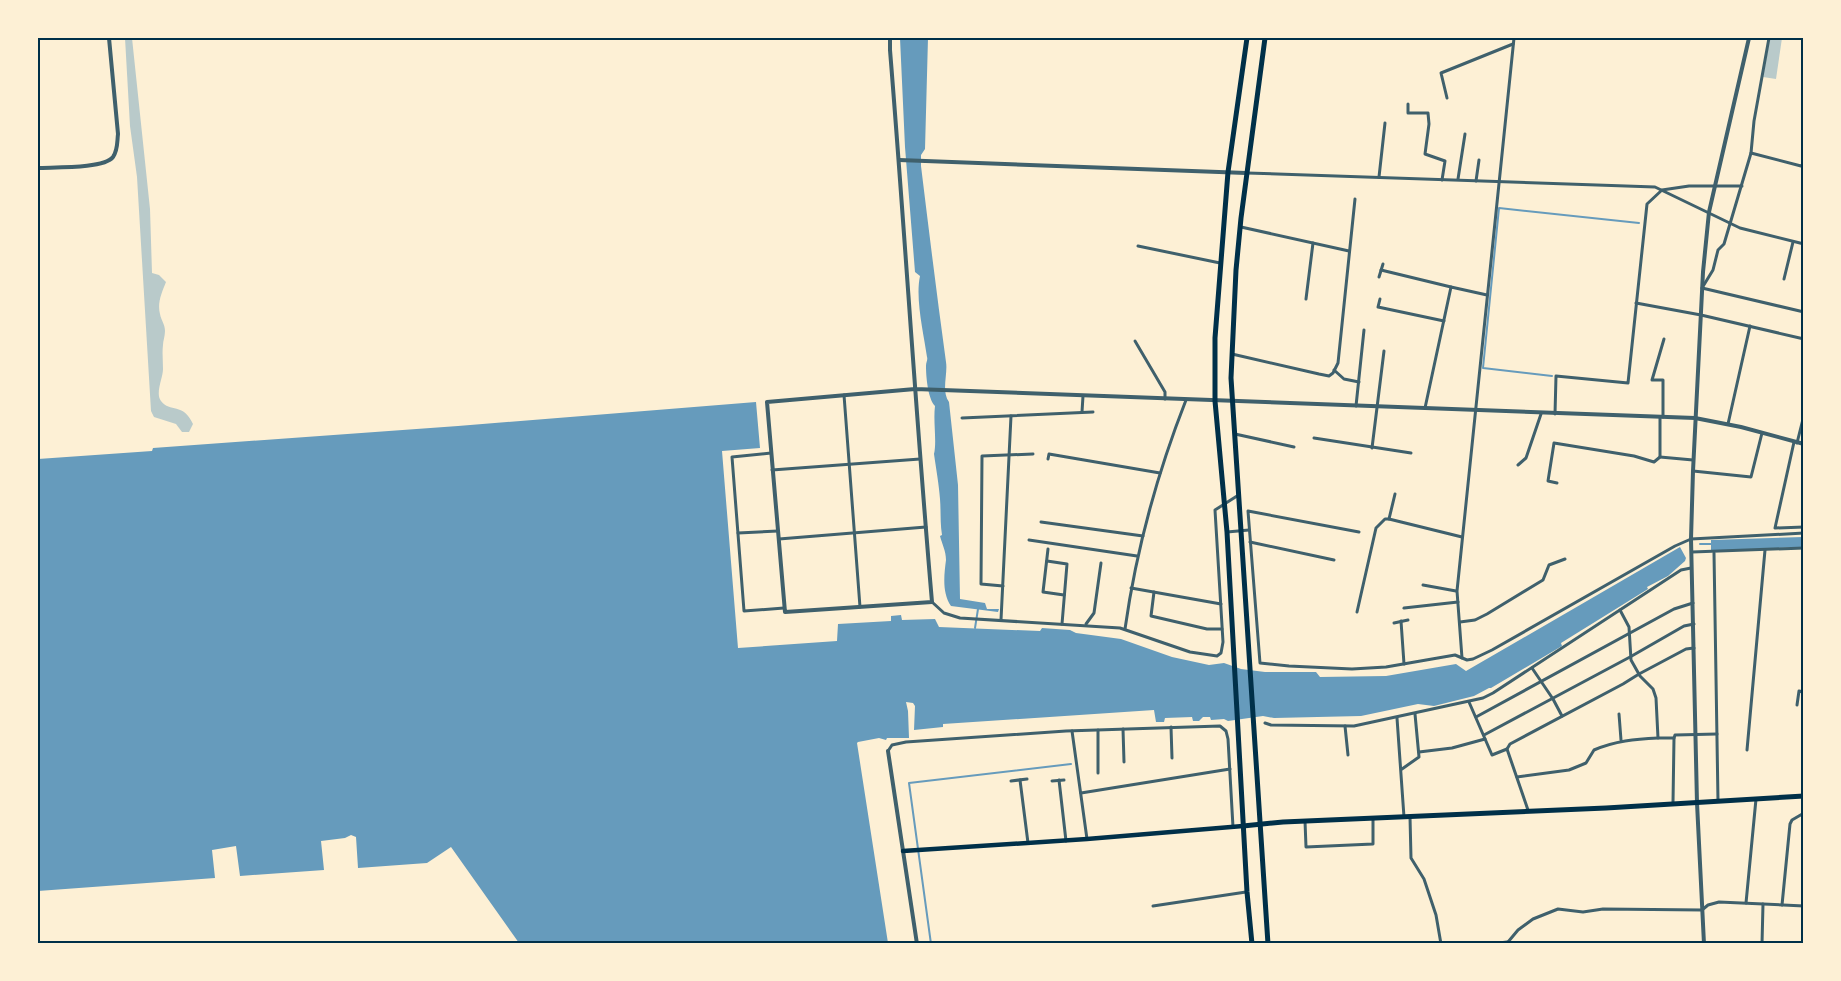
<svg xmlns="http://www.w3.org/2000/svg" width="1841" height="981" font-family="Literata,serif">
  <rect width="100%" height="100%" fill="#fdf0d5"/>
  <g fill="#b9caca">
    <path d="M125,38h7l18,171 2,64 7,2 7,7c-4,10 -9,21 -6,32 1,6 5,10 5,17 0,5 -2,10 -2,14 -1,8 0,16 0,24 0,9 -8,24 -2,32 9,12 22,1 32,23l-4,8h-7l-6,-8 -22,-7 -3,-6 -14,-234 -7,-51z"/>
    <polygon points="1770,38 1782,38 1776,79 1763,77"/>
  </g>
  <g fill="#669bbc">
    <path d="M900,38h28l-3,111 -4,6v11c8,65 16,131 25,196 2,12 -5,29 3,40l9,83 2,114 25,4 2,6h12l-1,3 -47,-6c-9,-13 -7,-31 -5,-46 0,-9 -4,-16 -6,-24l2,-1c-2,-12 -1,-24 -2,-36 -1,-14 -4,-31 -6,-45 3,-13 -1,-32 1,-48 -7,-7 -9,-29 -9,-40 0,-4 2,-6 1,-9 -3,-22 -12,-58 -7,-81l-5,-4 -10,-125z"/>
    <polygon points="756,402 760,448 722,451 738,648 837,641 838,624 891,621 891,616 901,615 902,620 935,619 939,627 1040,631 1042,628 1070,630 1076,633 1121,639 1172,657 1209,665 1224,663 1241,669 1265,672 1316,672 1320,677 1386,676 1456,664 1466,671 1680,547 1686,558 1685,561 1668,576 1647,587 1648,589 1561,643 1562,646 1491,688 1489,688 1474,696 1434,706 1418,704 1361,716 1274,718 1263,716 1228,721 1224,719 1211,720 1210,717 1203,717 1199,721 1193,721 1192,717 1165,718 1164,722 1156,722 1154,710 943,724 943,727 914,730 915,706 913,703 906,702 908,711 909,738 887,738 886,740 879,738 858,742 857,743 888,943 519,943 451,847 427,863 358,868 356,837 351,835 345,838 321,841 324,870 240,876 236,846 212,850 215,878 38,891 38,459 152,451 153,448 458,426"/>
    <polygon points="1803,537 1803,547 1711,551 1711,540"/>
  </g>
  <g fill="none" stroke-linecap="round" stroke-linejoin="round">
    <g stroke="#669bbc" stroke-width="2">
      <polyline points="1552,376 1483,368 1499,208 1639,223"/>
      <polyline points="1700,544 1714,544"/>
      <polyline points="975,628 978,609"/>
      <polyline points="931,944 909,783 1071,764"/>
    </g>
    <g stroke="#3f606c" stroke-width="3">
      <polyline points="1769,38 1754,121 1751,153 1724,244 1718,250 1713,270 1702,288 1804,312"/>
      <polyline points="1447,98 1441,73 1513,44"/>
      <polyline points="1408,104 1408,113 1428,113 1429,124 1425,154 1445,161 1442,180"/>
      <polyline points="1751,153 1801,166 1804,163"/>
      <polyline points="1247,173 1655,187 1740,228 1804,244"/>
      <polyline points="1379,177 1385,123"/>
      <polyline points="1458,179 1465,134"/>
      <polyline points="1476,181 1479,160"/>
      <polyline points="1241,227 1349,251"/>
      <polyline points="1138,246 1220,263"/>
      <polyline points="1381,270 1451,287"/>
      <polyline points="1379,277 1383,264"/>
      <polyline points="1784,279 1793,242"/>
      <polyline points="1306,299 1313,243"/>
      <polyline points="1380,299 1378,307 1444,321"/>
      <polyline points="1636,303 1701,315 1804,339"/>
      <polyline points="1135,341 1165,392 1165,399"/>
      <polyline points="1232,354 1319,374 1329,376 1333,373 1338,363 1355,199"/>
      <polyline points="1334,370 1344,379 1359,382"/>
      <polyline points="844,395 860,607"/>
      <polyline points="1356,406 1364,330"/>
      <polyline points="1425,408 1451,287 1487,295"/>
      <polyline points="1082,412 1083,396"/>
      <polyline points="1555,414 1556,376 1628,383 1647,204 1662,190 1689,186 1742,186"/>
      <polyline points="1663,417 1663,380 1652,380 1664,339"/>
      <polyline points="962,418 1093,412"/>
      <polyline points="1728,424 1750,326"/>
      <polyline points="1235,434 1294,447"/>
      <polyline points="1314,438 1411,453"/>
      <polyline points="1794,442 1775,528 1804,527"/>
      <polyline points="1797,443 1804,415"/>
      <polyline points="1372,448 1384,351"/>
      <polyline points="771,453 732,457 744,611 784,608"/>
      <polyline points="1660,457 1693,460"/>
      <polyline points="1048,459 1049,454 1160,473"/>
      <polyline points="1518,465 1526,458 1541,414"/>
      <polyline points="772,470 920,459"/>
      <polyline points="1693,471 1751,477 1762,433"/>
      <polyline points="1557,483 1548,481 1554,443 1634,456 1654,462 1660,457 1660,417"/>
      <polyline points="1389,519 1395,494"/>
      <polyline points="1041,522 1143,536"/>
      <polyline points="1227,532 1249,530"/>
      <polyline points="1359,532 1248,511 1260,663 1289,666 1352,669 1386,667 1455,655 1467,660 1473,659 1492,650 1675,546 1691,539 1804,533"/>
      <polyline points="738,533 778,531"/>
      <polyline points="779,539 926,527"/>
      <polyline points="1029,540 1137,556"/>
      <polyline points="1250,542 1334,560"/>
      <polyline points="1048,549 1043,592 1064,595"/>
      <polyline points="1692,552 1804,548"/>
      <polyline points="1714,553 1718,801"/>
      <polyline points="1047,561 1067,564 1062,624"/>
      <polyline points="1423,585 1456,591"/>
      <polyline points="1003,586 981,584 982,456 1033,454"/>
      <polyline points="1131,588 1221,604"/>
      <polyline points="1154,592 1151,616 1207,629 1222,629"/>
      <polyline points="932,602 944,613 960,618 1120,628 1190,652 1217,656 1221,653 1223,642 1215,510 1237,496"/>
      <polyline points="1404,608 1458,602"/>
      <polyline points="1620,610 1629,627 1631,660 1640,676 1653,689 1656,698 1658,738 1674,738 1673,803"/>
      <polyline points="1357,612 1376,528 1385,519 1389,519 1462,537"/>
      <polyline points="1001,620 1011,416"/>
      <polyline points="1401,621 1404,664"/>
      <polyline points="1460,622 1475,620 1487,614 1543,580 1549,565 1565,559"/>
      <polyline points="1394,623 1408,620"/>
      <polyline points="1086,624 1094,613 1101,563"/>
      <path d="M1125,629c11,-78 32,-155 61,-229"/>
      <polyline points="1462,658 1457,591 1514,38"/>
      <polyline points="1532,668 1553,699 1562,716"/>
      <polyline points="1469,702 1492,755 1507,749 1528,810"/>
      <polyline points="1797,705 1799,691 1804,692"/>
      <polyline points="1619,714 1621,740"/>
      <polyline points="1476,717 1674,609 1693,603"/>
      <polyline points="1397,718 1404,817"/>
      <polyline points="1265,723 1271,725 1354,726 1483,698 1493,693 1681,570 1691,568"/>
      <polyline points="1345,726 1348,755"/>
      <polyline points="1171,727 1172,758"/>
      <polyline points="1123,729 1124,762"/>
      <polyline points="1098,730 1098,773"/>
      <polyline points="1072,731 1087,839"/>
      <polyline points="1484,735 1630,657 1684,626 1694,624"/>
      <polyline points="1674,738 1675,735 1717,734"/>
      <polyline points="1507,749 1510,744 1623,684 1639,674 1686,649 1694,648"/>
      <polyline points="1747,750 1765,550"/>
      <polyline points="888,751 892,745 906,742 1066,731 1220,726 1226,731 1228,739 1233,827"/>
      <polyline points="1419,752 1452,748 1485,739"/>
      <polyline points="1402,769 1419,757 1415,714"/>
      <path d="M1517,777l52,-7 17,-7 8,-13c21,-9 41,-11 64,-12"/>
      <polyline points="1020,780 1028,843"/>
      <polyline points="1059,780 1066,841"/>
      <polyline points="1011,781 1027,779"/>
      <polyline points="1052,781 1064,780"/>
      <polyline points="1081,793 1230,769"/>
      <polyline points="1410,817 1411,858 1424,879 1436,915 1441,944"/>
      <polyline points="1305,821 1306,847 1373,844 1373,818"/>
      <polyline points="1746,903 1756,799"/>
      <polyline points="1782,905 1790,824 1792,820 1804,813"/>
      <polyline points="1153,906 1246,892"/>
      <polyline points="1508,942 1518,930 1533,919 1558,909 1583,912 1603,909 1702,910 1708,905 1719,902 1804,906"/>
      <polyline points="1491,944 1507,942"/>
      <polyline points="1762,944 1763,904"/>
    </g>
    <g stroke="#3f606c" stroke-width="4">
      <path d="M890,38v12c15,184 26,368 42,552l-147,10 -18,-210 148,-13 780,29 46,9 63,17"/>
      <polyline points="899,160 1246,173"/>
      <path d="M38,168c15,-1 66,1 75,-11 5,-7 4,-15 5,-23l-9,-96"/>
      <polyline points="888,751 917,944"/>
      <polyline points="1704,944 1697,803 1691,539 1693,471 1703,272 1709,212 1749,38"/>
    </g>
    <polyline stroke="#003049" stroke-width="4.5" points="903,851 1087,839 1243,826"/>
    <g stroke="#003049" stroke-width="5">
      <polyline points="1247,38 1228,172 1215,338 1215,401 1227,532 1247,892 1252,944"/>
      <polyline points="1265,38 1241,218 1236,270 1231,378 1268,944"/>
      <polyline points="1243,826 1283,822 1606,808 1804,796"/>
    </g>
  </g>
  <rect width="1841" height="981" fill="none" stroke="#fdf0d5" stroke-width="78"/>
  <rect x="39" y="39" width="1763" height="903" fill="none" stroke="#003049" stroke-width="2"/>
</svg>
